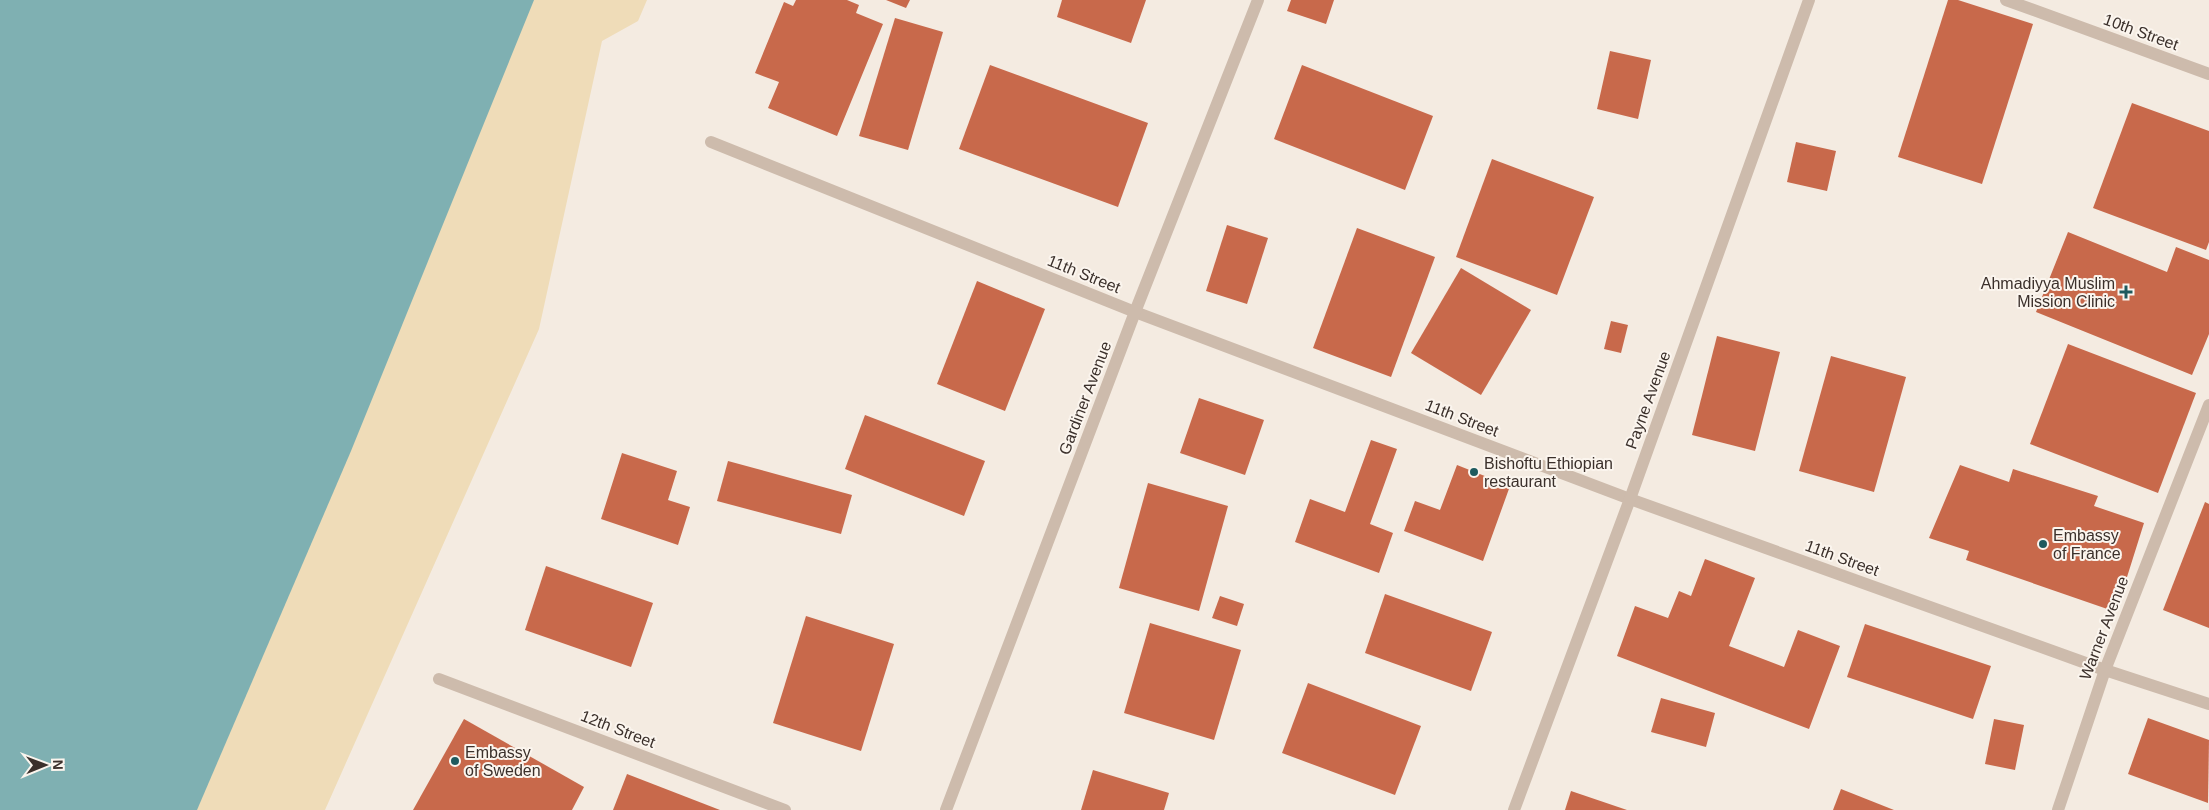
<svg xmlns="http://www.w3.org/2000/svg" width="2209" height="810" font-family="Arial,sans-serif">
  <rect width="100%" height="100%" fill="#f4ebe1"/>
  <polygon fill="#efdcb8" points="518,0 647,0 638,21 602,41 539,329 325,810 182,810"/>
  <polygon fill="#7fb0b2" points="0,0 534,0 351,451 197,810 0,810"/>
  <g fill="#c8694b">
    <polygon points="796,0 847,0 859,5 856,13 883,24 837,136 768,108 779,82 755,73 784,2 793,6"/>
    <polygon points="886,0 910,0 906,8"/>
    <polygon points="1062,0 1146,0 1131,43 1057,17"/>
    <polygon points="1291,0 1334,0 1326,24 1287,11"/>
    <polygon points="1948,0 1958,0 2033,24 1982,184 1898,157"/>
    <polygon points="895,18 943,32 908,150 859,136"/>
    <polygon points="1610,51 1651,60 1638,119 1597,109"/>
    <polygon points="990,65 1148,123 1118,207 959,149"/>
    <polygon points="1302,65 1433,116 1405,190 1274,139"/>
    <polygon points="2132,103 2209,131 2209,242 2206,250 2093,208"/>
    <polygon points="1796,142 1836,151 1827,191 1787,182"/>
    <polygon points="1492,159 1594,197 1557,295 1456,257"/>
    <polygon points="1227,225 1268,238 1247,304 1206,291"/>
    <polygon points="1357,228 1435,257 1391,377 1313,348"/>
    <polygon points="2068,232 2167,272 2176,247 2209,260 2209,334 2192,375 2036,312"/>
    <polygon points="1461,268 1531,310 1481,395 1411,353"/>
    <polygon points="977,281 1045,309 1005,411 937,384"/>
    <polygon points="1611,321 1628,325 1621,353 1604,349"/>
    <polygon points="1717,336 1780,352 1755,451 1692,435"/>
    <polygon points="2068,344 2196,393 2158,493 2030,444"/>
    <polygon points="1831,356 1906,377 1874,492 1799,471"/>
    <polygon points="1199,398 1264,420 1245,475 1180,453"/>
    <polygon points="865,415 985,461 964,516 845,469"/>
    <polygon points="1371,440 1397,449 1370,524 1393,533 1379,573 1295,542 1310,499 1345,512"/>
    <polygon points="622,453 677,471 668,500 690,507 678,545 601,519"/>
    <polygon points="728,461 852,495 841,534 717,501"/>
    <polygon points="1457,465 1510,486 1483,561 1404,531 1415,501 1440,510"/>
    <polygon points="1960,465 2009,482 2013,469 2098,496 2094,506 2144,523 2116,612 1966,560 1969,551 1929,538"/>
    <polygon points="1148,483 1228,506 1199,611 1119,588"/>
    <polygon points="2205,502 2209,504 2209,628 2163,610"/>
    <polygon points="1705,559 1755,578 1729,646 1784,667 1798,630 1840,646 1809,729 1617,656 1635,606 1668,618 1679,591 1691,596"/>
    <polygon points="546,566 653,603 631,667 525,630"/>
    <polygon points="1385,594 1492,632 1471,691 1365,653"/>
    <polygon points="1220,596 1244,604 1237,626 1212,618"/>
    <polygon points="806,616 894,644 861,751 773,723"/>
    <polygon points="1150,623 1241,650 1214,740 1124,713"/>
    <polygon points="1865,624 1991,666 1973,719 1847,677"/>
    <polygon points="1308,683 1421,726 1395,795 1282,753"/>
    <polygon points="1661,698 1715,713 1706,747 1651,732"/>
    <polygon points="2148,718 2209,740 2208,803 2128,774"/>
    <polygon points="464,719 584,787 572,810 413,810"/>
    <polygon points="1994,719 2024,725 2015,770 1985,764"/>
    <polygon points="1093,770 1169,793 1164,810 1081,810"/>
    <polygon points="627,774 720,810 613,810"/>
    <polygon points="1841,789 1894,810 1833,810"/>
    <polygon points="1571,791 1627,810 1565,810"/>
  </g>
  <g fill="none" stroke-linecap="round" stroke-linejoin="round">
    <g stroke="#cdbbac" stroke-width="12">
      <polyline points="2006,0 2209,74"/>
      <polyline points="711,142 1135,312 1630,499 2105,670 2209,704"/>
      <polyline points="439,679 785,810"/>
      <polyline points="946,810 1135,312 1258,0"/>
      <polyline points="1514,810 1630,499 1809,0"/>
      <polyline points="2058,810 2105,670 2209,405"/>
    </g>
  </g>
  <g fill="#1f5a5e" stroke="#fbf5ee" stroke-width="2">
    <path d="M2123.5 284.5h5v5h5v5h-5v5h-5v-5h-5v-5h5z"/>
    <circle cx="1474" cy="472" r="5"/>
    <circle cx="2043" cy="544" r="5"/>
    <circle cx="455" cy="761" r="5"/>
  </g>
  <g text-anchor="middle" dominant-baseline="central" stroke-width="4" stroke-linejoin="round" paint-order="stroke">
    <g font-size="16" fill="#3b302b" stroke="#fbf5ee">
      <text transform="translate(2141 32) rotate(20)">10th Street</text>
      <text transform="translate(1084 274) rotate(22)">11th Street</text>
      <text transform="translate(1085 398) rotate(-69)">Gardiner Avenue</text>
      <text transform="translate(1648 400) rotate(-70)">Payne Avenue</text>
      <text transform="translate(1462 418) rotate(21)">11th Street</text>
      <text transform="translate(1842 558) rotate(20)">11th Street</text>
      <text transform="translate(2104 628) rotate(-69)">Warner Avenue</text>
      <text transform="translate(618 729) rotate(21)">12th Street</text>
    </g>
    <g font-size="16" fill="#3b302b" stroke="#fbf5ee" text-anchor="start">
      <text x="2115" y="283" text-anchor="end">Ahmadiyya Muslim<tspan x="2115" dy="18">Mission Clinic</tspan></text>
      <text x="1484" y="463">Bishoftu Ethiopian<tspan x="1484" dy="18">restaurant</tspan></text>
      <text x="2053" y="535">Embassy<tspan x="2053" dy="18">of France</tspan></text>
      <text x="465" y="752">Embassy<tspan x="465" dy="18">of Sweden</tspan></text>
    </g>
  </g>
  <g transform="translate(45 765) rotate(89)" stroke="#fbf5ee" stroke-width="4" paint-order="stroke">
  <path d="M0-4L9 19L0 12L-9 19Z" fill="#3b302b"/>
  <text y="-8" font-size="14" font-weight="bold" text-anchor="middle" fill="#3b302b">N</text>
  </g>
</svg>
